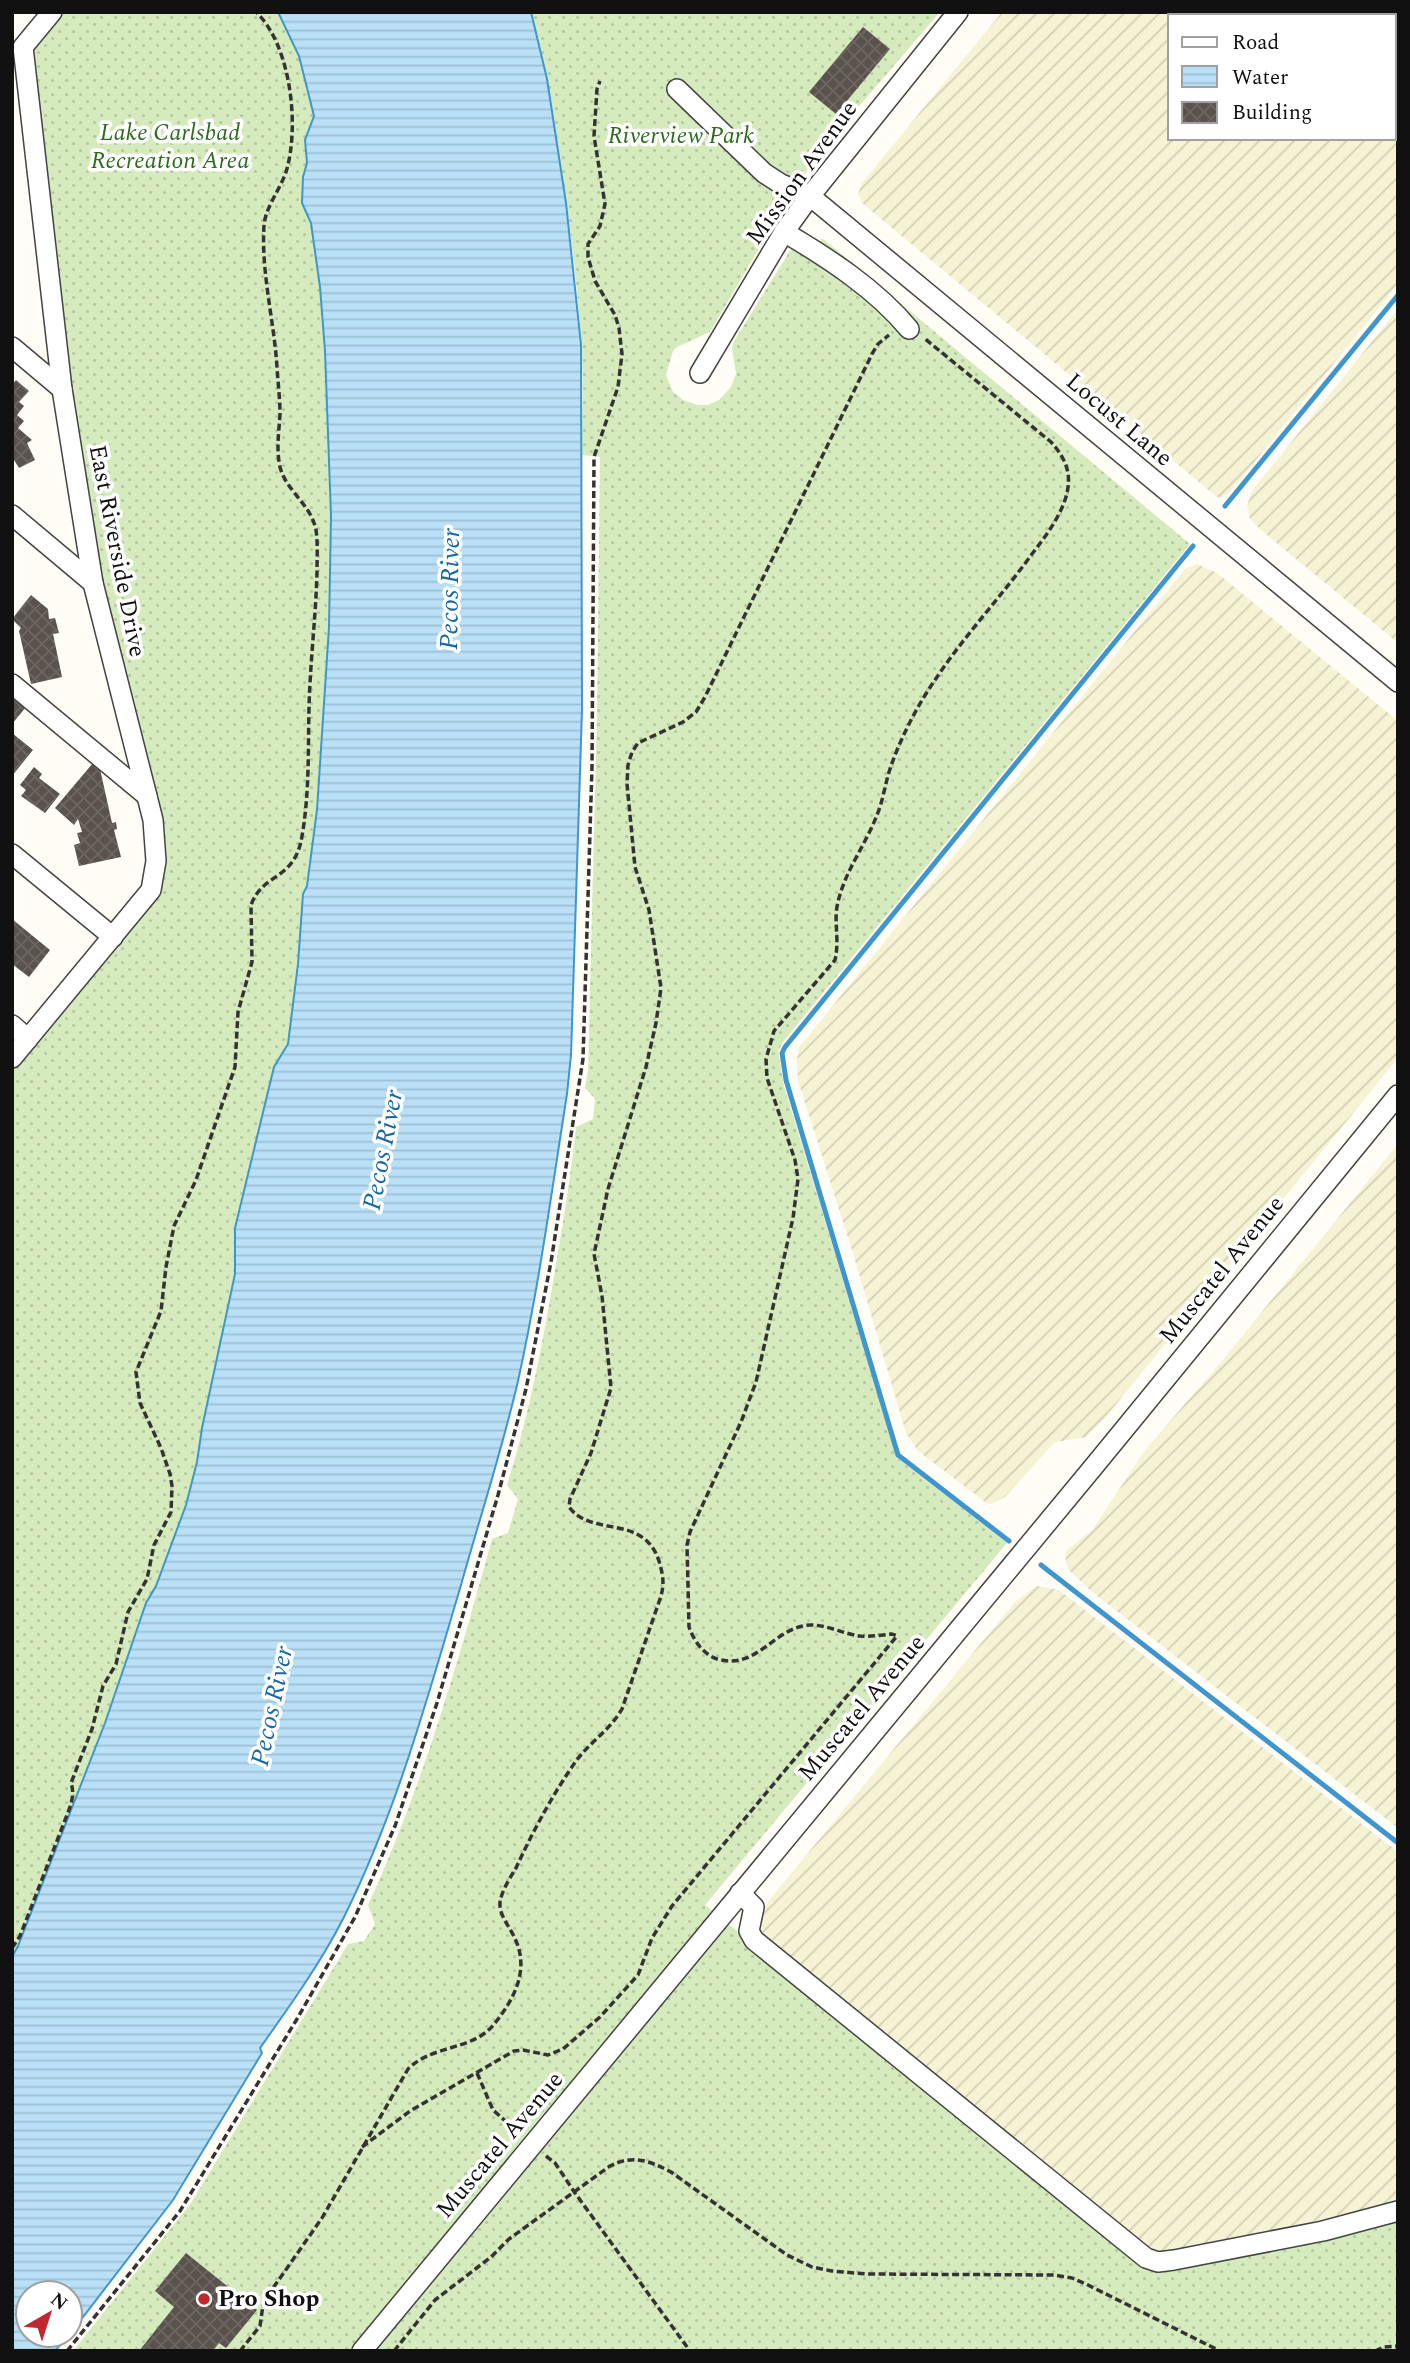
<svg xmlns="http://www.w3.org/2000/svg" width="1410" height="2363" font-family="Spectral,serif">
  <defs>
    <pattern id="farmland-furrows" width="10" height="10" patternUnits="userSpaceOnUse" patternTransform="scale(1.75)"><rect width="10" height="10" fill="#f6f3d4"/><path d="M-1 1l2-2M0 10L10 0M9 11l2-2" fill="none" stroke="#d2cfb5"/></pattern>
    <pattern id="grass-dots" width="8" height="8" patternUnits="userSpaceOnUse" patternTransform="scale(1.75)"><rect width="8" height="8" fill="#d5ebbd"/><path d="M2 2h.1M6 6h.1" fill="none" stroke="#b6c8a1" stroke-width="1.8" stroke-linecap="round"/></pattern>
    <pattern id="water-rules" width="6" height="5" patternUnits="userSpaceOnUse" patternTransform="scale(1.75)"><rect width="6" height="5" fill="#b9e0f7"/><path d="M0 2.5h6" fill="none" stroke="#9ebfd3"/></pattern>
    <pattern id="building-cross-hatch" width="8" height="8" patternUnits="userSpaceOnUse" patternTransform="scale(1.75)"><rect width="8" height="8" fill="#5a524d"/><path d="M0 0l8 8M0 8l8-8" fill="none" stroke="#6d6662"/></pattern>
  </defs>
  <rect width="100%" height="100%" fill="#fffdf5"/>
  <g fill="url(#farmland-furrows)" fill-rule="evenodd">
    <path d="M1002,12h396v272l-168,208 -7,5h-6l-354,-293 -5,-10 4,-11zM1170,16h224v122h-224z"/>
    <polygon points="1398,309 1398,643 1261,530 1250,519 1247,506 1252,491"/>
    <polygon points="1197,564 1217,573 1398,721 1398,1058 1104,1419 1086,1437 1055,1442 1004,1498 989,1505 918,1451 906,1433 852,1250 798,1081 797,1062 798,1049 1185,569"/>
    <polygon points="1398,1144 1398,1828 1091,1591 1068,1569 1065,1557 1067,1550 1093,1529 1145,1450 1222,1361"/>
    <polygon points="1037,1586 1059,1590 1398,1852 1398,2201 1178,2254 1156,2255 758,1939 757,1921 770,1899 1015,1602"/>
  </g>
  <g fill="url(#grass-dots)">
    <polygon points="52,12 278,12 299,56 314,116 305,140 307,163 303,177 302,203 311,223 320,287 325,351 331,516 329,627 317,810 307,886 303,894 298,964 288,1044 274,1067 235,1228 235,1274 202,1428 197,1462 186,1505 156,1586 146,1603 105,1723 18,1946 12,1957 12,1058 151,890 156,861 93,583 23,47"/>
    <path d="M531,12h409l-122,142 -43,67 -65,111 -33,15 -4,4 -7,24 7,17 10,8 15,5h10l11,-5 12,-13 5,-13 -4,-26 2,-7 59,-95 18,12 11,-20 368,306 -407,498 -5,9 6,35 113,372 110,85 -302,362 447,364 246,-47v129h-1325l118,-148 157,-259 16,-3 11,-17 -7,-19c54,-117 90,-242 124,-366l16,-6 10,-34 -11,-14c22,-70 36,-142 48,-215 8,-47 16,-95 21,-143l17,-8 2,-20 -10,-11 3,-18 9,-354 3,-259 -18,-2c0,-37 2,-75 -1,-111 -7,-112 -25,-223 -50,-332z"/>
  </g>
  <path fill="url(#water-rules)" stroke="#3f96cf" stroke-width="2" d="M278,12h253l16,67 19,124 15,142 1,364 -11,346 -4,39c-15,95 -28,192 -49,287 -16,69 -38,136 -57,204 -34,114 -64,226 -118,334 -23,45 -54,88 -83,129l2,5 -89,147 -103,134v-41h-42v42h41l-14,16h-43v-394l6,-11 87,-223 41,-120 10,-17 30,-81 11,-43 5,-34 33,-154v-46l39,-161 14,-23 10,-80 5,-70 4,-8 10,-76 12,-183 2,-111 -6,-165 -5,-64 -9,-64 -9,-20 1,-26 4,-14 -2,-23 9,-24 -15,-60z"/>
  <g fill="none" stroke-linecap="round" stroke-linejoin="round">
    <g stroke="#3f96cf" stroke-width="5">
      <polyline points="1225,506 1398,295"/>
      <polyline points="1009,1541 898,1455 786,1080 782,1053 785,1047 1193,546"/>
      <polyline points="1041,1565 1398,1843"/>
    </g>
  </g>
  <g fill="url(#building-cross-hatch)">
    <polygon points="863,27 890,49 836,114 809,92"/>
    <polygon points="16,380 29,391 19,402 24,406 17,415 24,421 18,428 32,440 27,443 35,460 19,468 12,457 12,385"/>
    <polygon points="31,595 48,609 49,619 55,618 59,633 53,634 62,677 31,684 19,631 21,628 12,619"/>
    <polygon points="12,696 26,707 12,724"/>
    <polygon points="12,733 33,750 12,776"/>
    <polygon points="93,763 100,769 112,823 116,822 117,829 114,830 121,857 79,866 74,845 80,843 77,833 82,832 78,819 74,825 55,808"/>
    <polygon points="34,767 42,774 39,778 60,794 45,813 21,796 26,790 20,785"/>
    <polygon points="12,919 50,950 29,977 12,964"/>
    <polygon points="186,2253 257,2310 226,2348 219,2343 213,2351 139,2351 174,2307 155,2291"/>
  </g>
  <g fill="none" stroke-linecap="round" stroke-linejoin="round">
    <g stroke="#444" stroke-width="22">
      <g id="minor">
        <polyline points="677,89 764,173 781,184 810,196 1398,682"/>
        <path d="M784,232c44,26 92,57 125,97"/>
        <polyline points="12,347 62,389"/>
        <polyline points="700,373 784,232 810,196 958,12"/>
        <polyline points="12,515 93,583"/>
        <polyline points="12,684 147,796"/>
        <polyline points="12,854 113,937"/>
        <polyline points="12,1025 28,1039"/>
        <polyline points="12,1058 151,890 156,861 153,820 93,583 62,389 23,47 52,12"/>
        <polyline points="740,1893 754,1907 749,1931 754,1940 1146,2258 1158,2262 1174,2260 1323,2231 1398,2211"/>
        <polyline points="362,2351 1095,1465 1398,1095"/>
      </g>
    </g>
    <g stroke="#333" stroke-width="3.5" stroke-dasharray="7 3.5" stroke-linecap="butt">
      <path d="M12,1948l8,-12 47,-121c4,-10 8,-21 4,-32l21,-54 11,-43 13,-22 12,-52 19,-33 7,-34 17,-33 1,-26 -2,-12 -9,-26 -21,-45 -4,-31 25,-61 5,-44 8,-41 22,-46 39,-113 3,-55 14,-50 -1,-57c12,-33 44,-24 51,-69 9,-51 5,-102 8,-153 2,-37 6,-73 7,-111 0,-14 1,-28 -1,-42 -5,-26 -30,-39 -36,-63 -4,-18 -1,-35 0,-53 0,-15 -2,-31 -3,-47 -3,-47 -16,-94 -13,-142 2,-19 16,-35 22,-53 14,-45 5,-127 -30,-160"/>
      <polyline points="477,2073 493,2110 519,2133"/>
      <path d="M362,2147l48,-36 104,-60 9,-1 25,5 15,-6 37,-32 38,-42 14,-37 20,-32 225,-270 -5,-2c-10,1 -22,3 -32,2 -16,-2 -33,-11 -49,-11 -37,1 -53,46 -94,34 -14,-5 -23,-18 -28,-32l-2,-82 3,-13 51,-110 15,-40 37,-164 5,-39 -3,-19 -28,-82 -1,-19 8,-28 61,-71c5,-22 -2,-39 3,-58 7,-31 28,-58 39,-87 6,-14 8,-31 13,-46 10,-30 27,-63 45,-89 29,-44 66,-83 97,-126 13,-17 26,-34 33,-54 8,-24 2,-40 -14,-58l-127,-104"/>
      <polyline points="546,2156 555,2163 575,2193 690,2351"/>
      <polyline points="67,2351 180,2211 297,2019 355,1917 395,1826 437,1703 498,1495 526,1389 551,1262 583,1059 592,767 594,457 618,387 622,354 619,328 615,315 595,281 588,257 588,244 600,226 605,204 594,136 597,89 600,81"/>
      <path d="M240,2351l20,-25 3,-21 8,-14 51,-73 86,-149c25,-25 66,-18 87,-46 23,-29 36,-59 16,-92 -5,-9 -12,-18 -11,-29 2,-12 10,-24 16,-34 17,-37 37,-74 60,-107 14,-19 34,-31 46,-52l38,-110c5,-15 3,-24 -1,-38 -16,-48 -67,-23 -90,-54l1,-8 21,-46 20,-65 -9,-92 -8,-42 14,-65 38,-122 10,-44 5,-35 -12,-78 -14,-43 -8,-83 1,-19 4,-13 6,-9 45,-21 13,-10 9,-15 167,-343 6,-10 11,-9"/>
      <path d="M394,2351l41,-51 56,-43 18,-18 101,-73c23,-12 40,-5 61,6l116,83 25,12 20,4 35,3 187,1 18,3 14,6 134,67"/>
      <polyline points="1375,2351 1384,2347 1398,2346"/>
    </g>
    <use href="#minor" stroke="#fff" stroke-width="19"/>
  </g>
  <circle fill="#c4262e" stroke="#fff" stroke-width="2.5" cx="204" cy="2299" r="7"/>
  <g text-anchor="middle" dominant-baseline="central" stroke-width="7" stroke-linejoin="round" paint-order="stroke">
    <g font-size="24" font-style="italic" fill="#2f6b1f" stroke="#fff">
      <text x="170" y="133">Lake Carlsbad<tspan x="170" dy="28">Recreation Area</tspan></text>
      <text x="681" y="136">Riverview Park</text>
    </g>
    <g font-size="24" fill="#111" stroke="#fff">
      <text transform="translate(802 173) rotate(-54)">Mission Avenue</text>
      <text transform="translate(1119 420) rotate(40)">Locust Lane</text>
      <text transform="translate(117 551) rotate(79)">East Riverside Drive</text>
      <text transform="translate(1222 1270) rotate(-51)">Muscatel Avenue</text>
      <text transform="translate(862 1708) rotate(-50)">Muscatel Avenue</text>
      <text transform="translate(500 2145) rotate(-50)">Muscatel Avenue</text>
    </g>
    <g font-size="24" font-weight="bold" fill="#111" stroke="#fff" text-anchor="start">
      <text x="218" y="2299">Pro Shop</text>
    </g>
    <g font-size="26" font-style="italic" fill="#1768a6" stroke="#fff">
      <text transform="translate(450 589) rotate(-89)">Pecos River</text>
      <text transform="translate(383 1150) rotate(-79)">Pecos River</text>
      <text transform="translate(272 1706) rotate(-78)">Pecos River</text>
    </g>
  </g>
  <rect width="1410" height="2363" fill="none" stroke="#111111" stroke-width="28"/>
  <rect x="1168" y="14" width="228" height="126" fill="#ffffff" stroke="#a0a0a0" stroke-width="2"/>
  <rect x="1182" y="37" width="35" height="10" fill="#ffffff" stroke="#a0a0a0" stroke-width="2"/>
  <text x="1232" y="49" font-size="21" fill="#111111">Road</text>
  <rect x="1182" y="66" width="35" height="21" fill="url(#water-rules)" stroke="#a0a0a0" stroke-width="2"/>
  <text x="1232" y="84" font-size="21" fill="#111111">Water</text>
  <rect x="1182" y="102" width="35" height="21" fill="url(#building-cross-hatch)" stroke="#a0a0a0" stroke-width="2"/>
  <text x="1232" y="119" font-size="21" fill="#111111">Building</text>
  <g transform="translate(49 2314) rotate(39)"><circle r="33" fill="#ffffff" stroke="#a0a0a0" stroke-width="2"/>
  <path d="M0-5L12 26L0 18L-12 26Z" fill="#c4262e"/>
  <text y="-10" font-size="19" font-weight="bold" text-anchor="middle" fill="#111111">N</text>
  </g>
</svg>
